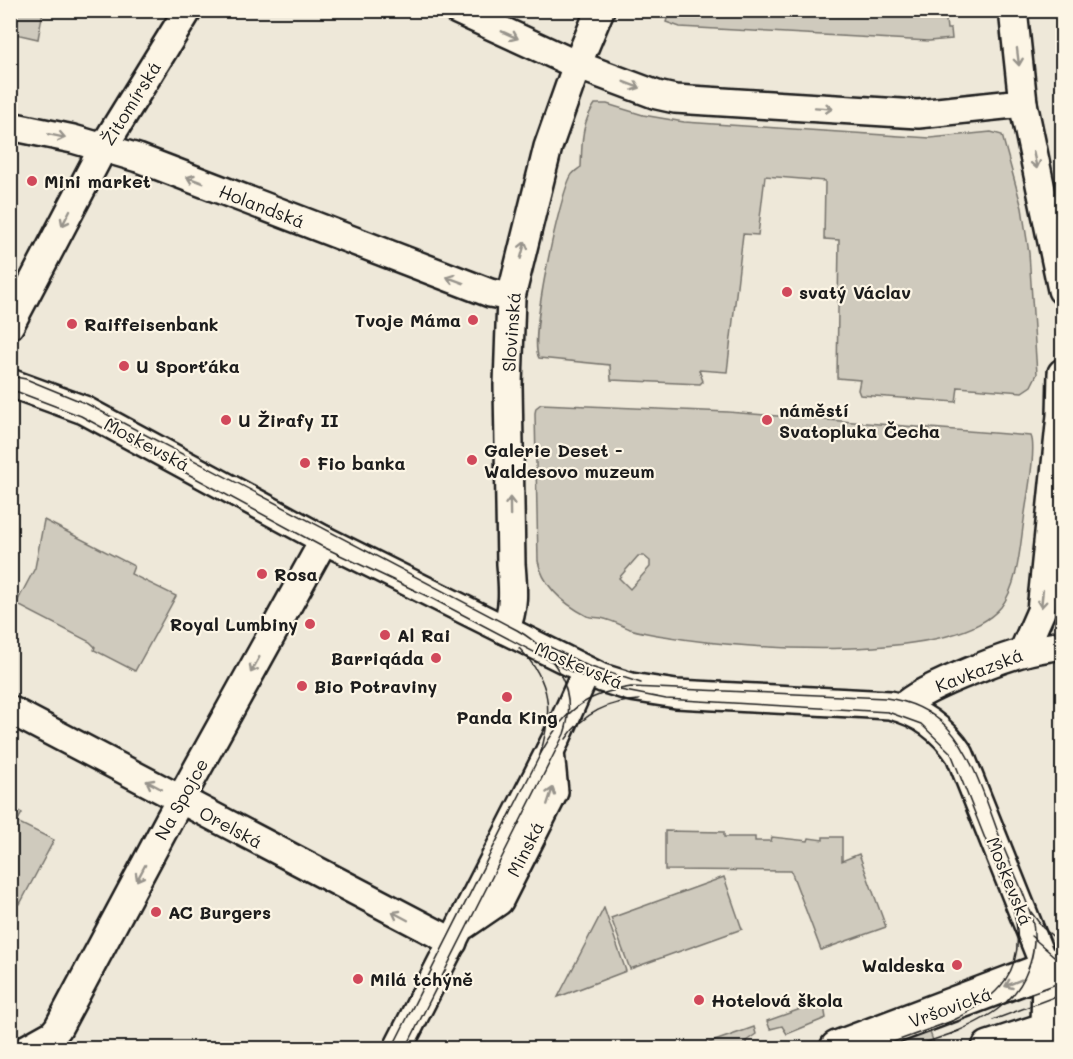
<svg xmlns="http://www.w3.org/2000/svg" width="1073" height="1059" font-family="Mali,sans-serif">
  <rect width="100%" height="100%" fill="#eee8d9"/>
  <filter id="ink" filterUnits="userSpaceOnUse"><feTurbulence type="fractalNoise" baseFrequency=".0167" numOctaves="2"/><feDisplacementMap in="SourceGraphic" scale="12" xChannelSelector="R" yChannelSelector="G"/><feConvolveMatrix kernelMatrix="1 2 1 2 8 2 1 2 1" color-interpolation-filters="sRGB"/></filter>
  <g filter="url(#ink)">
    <g fill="#cfcabd" stroke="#76736c" stroke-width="1.5" fill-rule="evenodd">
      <polygon points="11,10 43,11 38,39 11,33"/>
      <polygon points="676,11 945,11 947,29 951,29 952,39 929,41 680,27 666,22 668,16 673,17"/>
      <path d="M595,104h12l36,11 41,7 246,16 61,-6 11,3 20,73 7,45 8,121 -6,12 -9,6 -64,-5 -2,15 -96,-7 -2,-5 2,-10 -23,-2 2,-138 -15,-1 1,-58 -60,-5 -7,59 -15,-1 -16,138 -28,-2 4,11 -3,3 -89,-4 -1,-15 -71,-7c-11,-17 20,-161 32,-182 2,-4 6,-6 10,-9 1,-22 0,-44 14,-63z"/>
      <path d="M541,404l187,8 303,24c6,12 -5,67 -7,84 -4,27 -6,65 -23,87 -48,58 -261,42 -331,30 -13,-2 -27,-4 -40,-8 -9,-4 -19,-9 -29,-11 -5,-1 -9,0 -14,-2 -23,-12 -44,-30 -49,-55l-3,-148 1,-5zM638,556h6l6,5v6l-20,22 -11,-11z"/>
      <polygon points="44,520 134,566 131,574 176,596 135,671 94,650 95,647 90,642 16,604 35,568"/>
      <polygon points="11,807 22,813 17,822 54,840 20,904 11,894"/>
      <polygon points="665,831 724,832 724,837 755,837 755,841 771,841 772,837 808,841 809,838 823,840 823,837 842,837 842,861 859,854 886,927 821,950 791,871 665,870"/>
      <polygon points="724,877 742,929 630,969 611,918"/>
      <polygon points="604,908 626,971 558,997"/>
      <polygon points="823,1001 826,1018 787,1034 782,1026 770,1029 767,1021"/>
      <polygon points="927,1024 935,1046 928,1048 859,1048"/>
      <polygon points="754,1027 756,1034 746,1041 747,1048 695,1048"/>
    </g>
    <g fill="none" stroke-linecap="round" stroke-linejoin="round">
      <g stroke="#1c1c1c" stroke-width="32">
        <g id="minor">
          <polyline points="457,10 577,65 657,95 675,99 918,114 1023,103"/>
          <polyline points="1013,10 1023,103 1062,290"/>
          <polyline points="10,126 73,139 138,158 490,293 511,297"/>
          <polyline points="10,325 103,148 188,10"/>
          <path d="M10,383l74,27 240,130 278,138 29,9 45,7 214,11c30,7 53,24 70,50l86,215 -1,60 4,18"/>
          <path d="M505,630c10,-22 8,-42 6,-66l-3,-179 3,-88 37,-150 29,-82 23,-55"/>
          <polyline points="1023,652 1041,611 1061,415 1062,373"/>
          <path d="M902,708c9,-16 102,-51 123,-56 12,-3 25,-5 37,-7"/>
          <polyline points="10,710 453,942"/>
          <polyline points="464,925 499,901 554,792 550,751"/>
          <polyline points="28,1048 53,1034 58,1028 169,820 324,540"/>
          <polyline points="398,1048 556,739 586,672"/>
        </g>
      </g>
      <g stroke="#1c1c1c" stroke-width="38">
        <g id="major">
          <polyline points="837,1048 1062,963"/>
          <polyline points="989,1048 1062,1024"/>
        </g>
      </g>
      <use href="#minor" stroke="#fcf5e5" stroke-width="27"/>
      <use href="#major" stroke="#fcf5e5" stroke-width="33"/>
      <g stroke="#1c1c1c" stroke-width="1.5">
        <path d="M10,376l16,3 61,25 430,226c37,21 62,61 47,104l-158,314"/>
        <path d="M10,389l71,27 240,130 110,52 139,73 45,18 51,10 222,13 33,12 30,29 62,156c17,61 -16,91 -67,115"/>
        <polyline points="544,644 588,666 641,683"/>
        <path d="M566,739c17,-26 44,-38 73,-39"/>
        <path d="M540,755c22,-42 43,-61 91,-68l255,11c24,3 44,12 61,29 28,29 43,87 58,124 9,22 21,45 27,68 4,16 2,35 -4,50 -13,36 -44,51 -77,65"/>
        <polyline points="1031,912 1043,928 1062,944"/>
        <polyline points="1031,936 1062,963"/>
        <polyline points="1009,1001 1062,982"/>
        <polyline points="993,1020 1062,994"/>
        <path d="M392,1048l148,-293c13,-44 12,-73 -21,-107"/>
        <polyline points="877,1048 952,1021"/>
        <polyline points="910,1048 959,1031"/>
      </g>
    </g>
    <defs><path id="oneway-shaft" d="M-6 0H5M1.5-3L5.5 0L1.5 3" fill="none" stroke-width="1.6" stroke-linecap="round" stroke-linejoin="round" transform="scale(1.5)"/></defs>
    <g stroke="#97938b">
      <use href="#oneway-shaft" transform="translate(510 35) rotate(24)"/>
      <use href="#oneway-shaft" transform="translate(1018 57) rotate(83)"/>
      <use href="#oneway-shaft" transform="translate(632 85) rotate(21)"/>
      <use href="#oneway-shaft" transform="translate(824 108) rotate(4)"/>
      <use href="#oneway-shaft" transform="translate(57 136) rotate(12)"/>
      <use href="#oneway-shaft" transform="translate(1035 160) rotate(78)"/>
      <use href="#oneway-shaft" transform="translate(195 180) rotate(-159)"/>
      <use href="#oneway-shaft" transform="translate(66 218) rotate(117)"/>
      <use href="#oneway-shaft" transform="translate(523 250) rotate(-75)"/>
      <use href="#oneway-shaft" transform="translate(455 280) rotate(-159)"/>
      <use href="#oneway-shaft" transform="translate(510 506) rotate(-91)"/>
      <use href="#oneway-shaft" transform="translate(1042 599) rotate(96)"/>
      <use href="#oneway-shaft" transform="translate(255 665) rotate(119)"/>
      <use href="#oneway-shaft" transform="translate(154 785) rotate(-152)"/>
      <use href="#oneway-shaft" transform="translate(550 796) rotate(-72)"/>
      <use href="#oneway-shaft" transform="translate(141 873) rotate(118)"/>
      <use href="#oneway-shaft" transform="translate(400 916) rotate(-152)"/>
      <use href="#oneway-shaft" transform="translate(1013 983) rotate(158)"/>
    </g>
  </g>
  <g fill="#d1495b" stroke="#fcf5e5" stroke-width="2">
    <circle cx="32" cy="181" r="6"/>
    <circle cx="787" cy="292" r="6"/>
    <circle cx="473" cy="320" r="6"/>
    <circle cx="72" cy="324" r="6"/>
    <circle cx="124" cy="366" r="6"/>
    <circle cx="226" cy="420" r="6"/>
    <circle cx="767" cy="420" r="6"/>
    <circle cx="472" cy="460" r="6"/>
    <circle cx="305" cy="463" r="6"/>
    <circle cx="262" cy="574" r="6"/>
    <circle cx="310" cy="624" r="6"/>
    <circle cx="385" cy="635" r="6"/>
    <circle cx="436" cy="658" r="6"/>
    <circle cx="302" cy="686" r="6"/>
    <circle cx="507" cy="697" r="6"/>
    <circle cx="156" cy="912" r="6"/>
    <circle cx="957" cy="965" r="6"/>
    <circle cx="358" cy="979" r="6"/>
    <circle cx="699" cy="1000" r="6"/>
  </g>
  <g text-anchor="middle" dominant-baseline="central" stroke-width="4.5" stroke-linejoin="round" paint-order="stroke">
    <g font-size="18" fill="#1c1c1c" stroke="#fcf5e5">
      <text transform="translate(131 103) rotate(-58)">Žitomírská</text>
      <text transform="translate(262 206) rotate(21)">Holandská</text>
      <text transform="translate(511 332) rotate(-86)">Slovinská</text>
      <text transform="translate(147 444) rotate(28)">Moskevská</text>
      <text transform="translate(579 665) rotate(23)">Moskevská</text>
      <text transform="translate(979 670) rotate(-21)">Kavkazská</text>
      <text transform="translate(181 799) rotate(-61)">Na Spojce</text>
      <text transform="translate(231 827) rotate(28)">Orelská</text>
      <text transform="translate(525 849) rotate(-63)">Minská</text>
      <text transform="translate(1010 881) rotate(68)">Moskevská</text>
      <text transform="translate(950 1007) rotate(-20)">Vršovická</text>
    </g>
    <g font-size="18" font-weight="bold" fill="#1c1c1c" stroke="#fcf5e5" text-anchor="start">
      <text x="44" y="181">Mini market</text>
      <text x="799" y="292">svatý Václav</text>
      <text x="461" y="320" text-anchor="end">Tvoje Máma</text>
      <text x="84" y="324">Raiffeisenbank</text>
      <text x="136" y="366">U Sporťáka</text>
      <text x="779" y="410">náměstí<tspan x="779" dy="21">Svatopluka Čecha</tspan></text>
      <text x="238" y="420">U Žirafy II</text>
      <text x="484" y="450">Galerie Deset -<tspan x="484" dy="21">Waldesovo muzeum</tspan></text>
      <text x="317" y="463">Fio banka</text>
      <text x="274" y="574">Rosa</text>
      <text x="298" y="624" text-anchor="end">Royal Lumbiny</text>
      <text x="397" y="635">Al Rai</text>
      <text x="424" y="658" text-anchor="end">Barriqáda</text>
      <text x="314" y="686">Bio Potraviny</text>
      <text x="507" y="717" text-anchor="middle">Panda King</text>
      <text x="168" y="912">AC Burgers</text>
      <text x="945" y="965" text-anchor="end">Waldeska</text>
      <text x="370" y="979">Milá tchýně</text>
      <text x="711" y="1000">Hotelová škola</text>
    </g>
  </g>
  <rect width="1073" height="1059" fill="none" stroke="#fcf5e5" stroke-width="36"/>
  <rect x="18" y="18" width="1037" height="1023" fill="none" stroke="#1c1c1c" stroke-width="2" filter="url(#ink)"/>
</svg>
